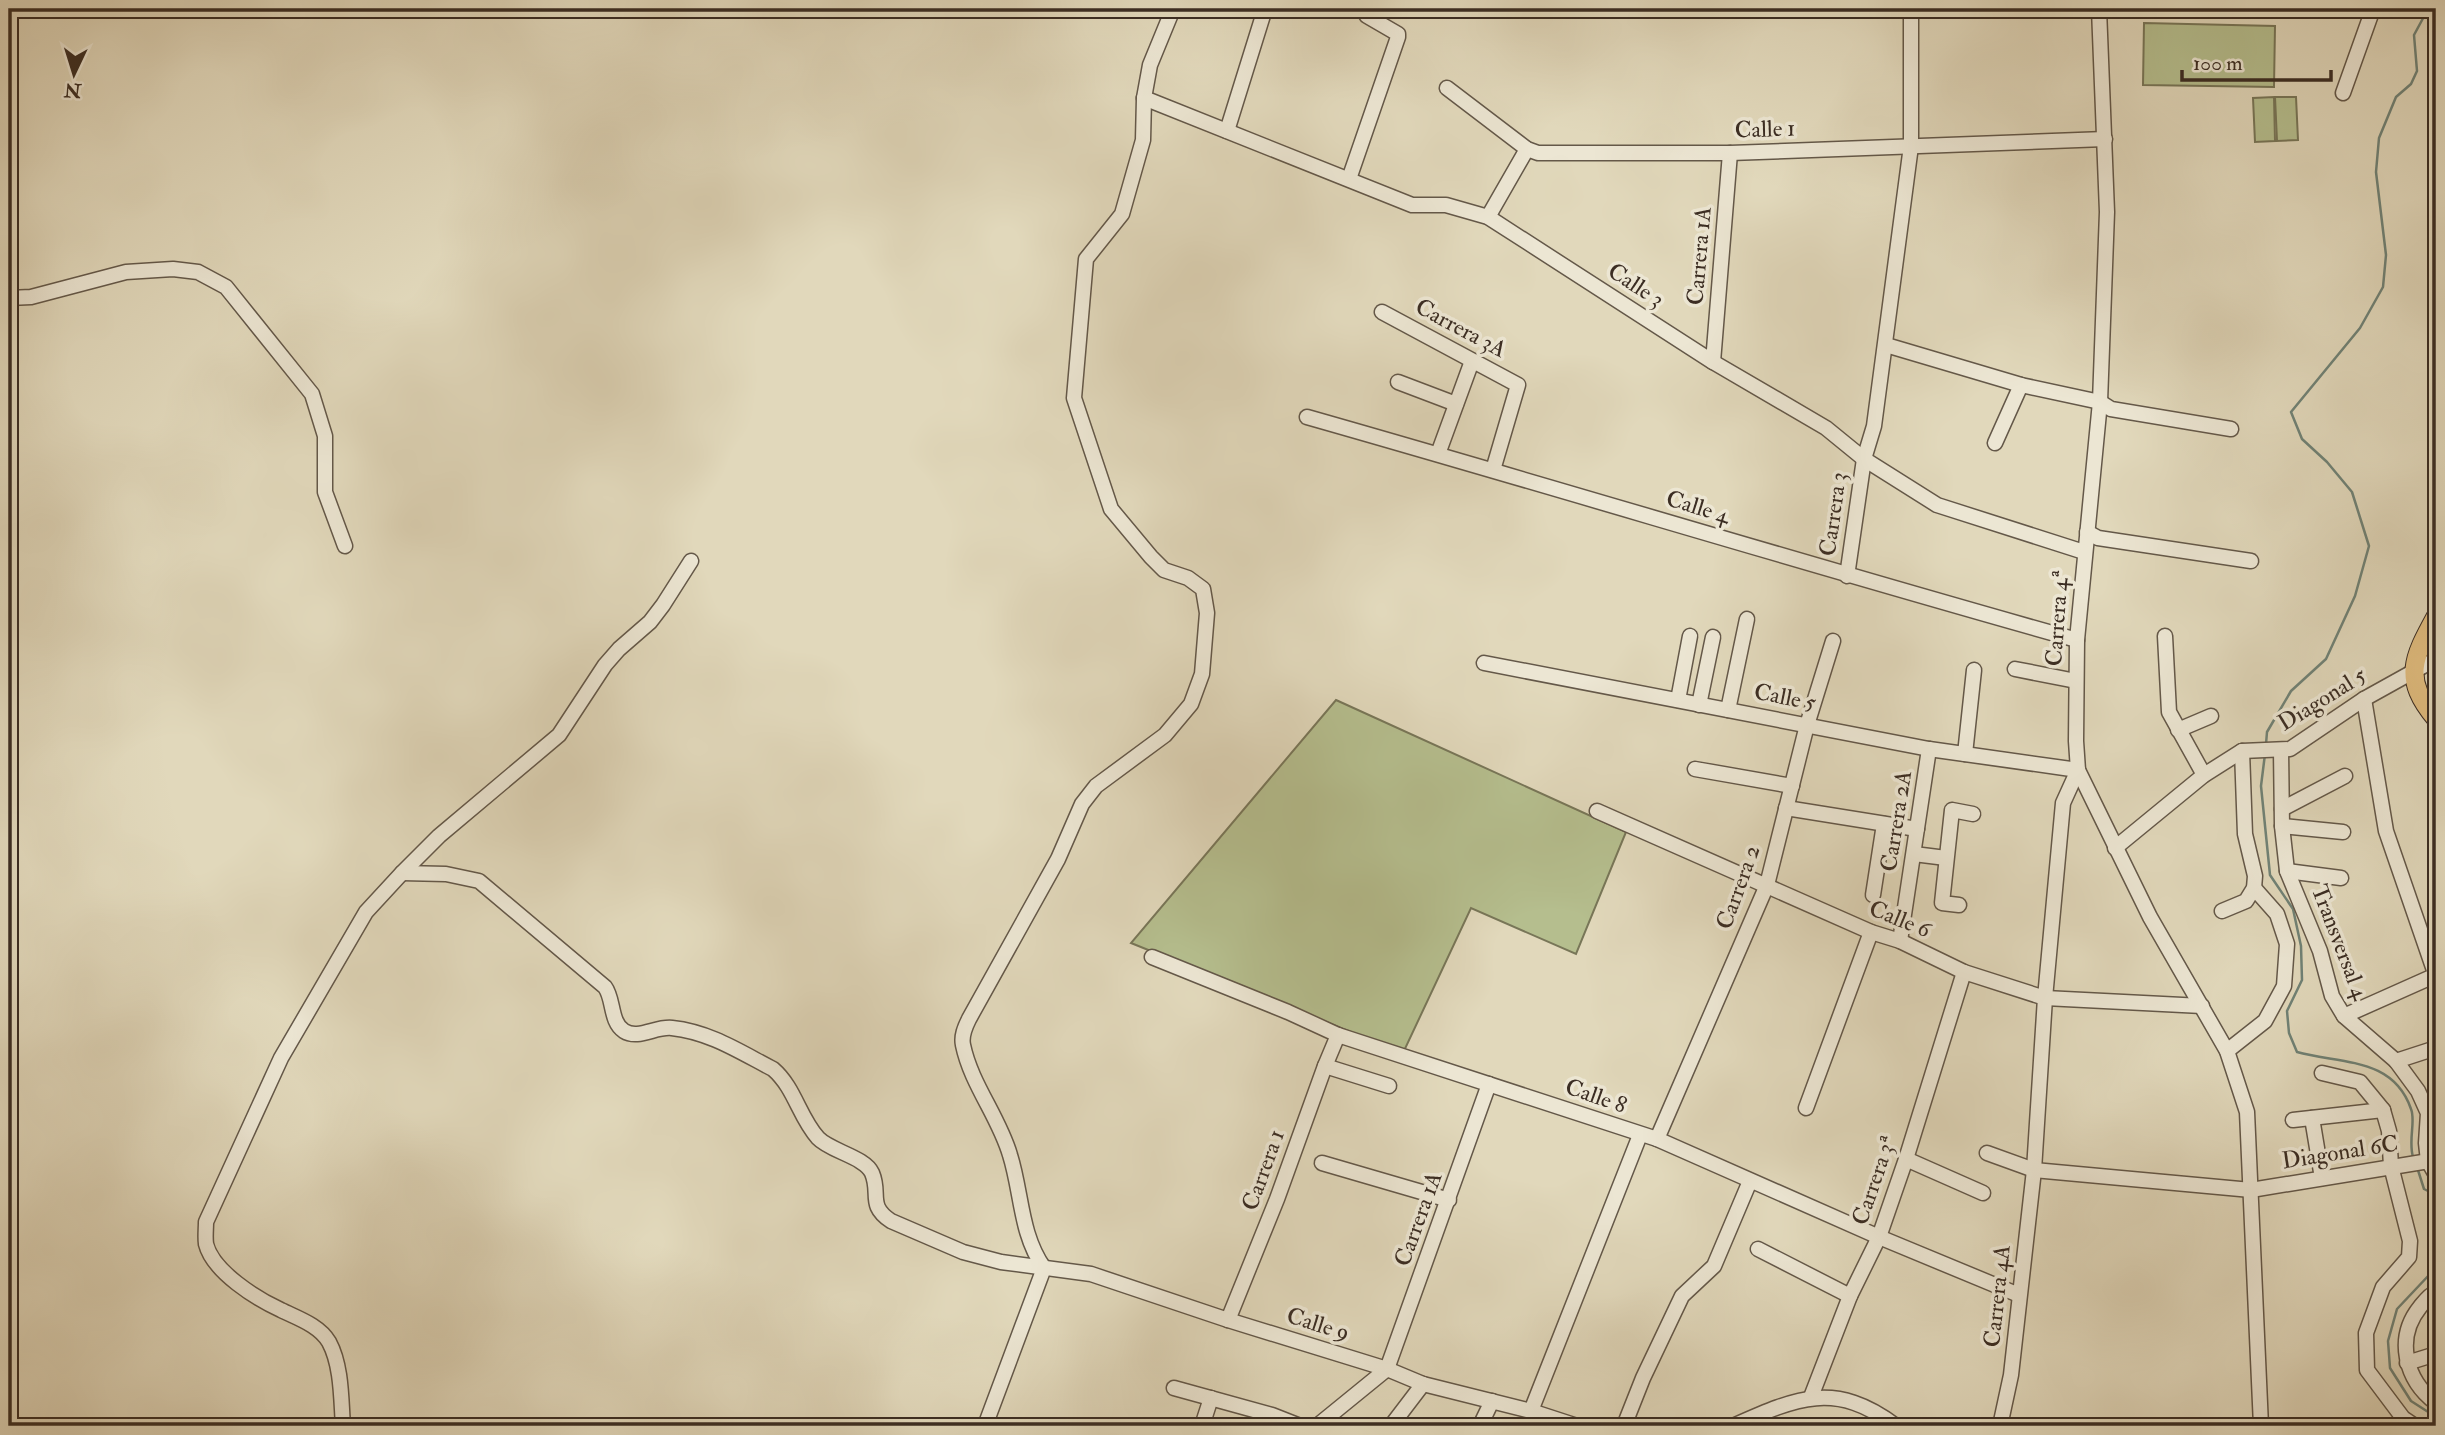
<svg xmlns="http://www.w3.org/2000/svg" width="2445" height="1435" font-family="'IM FELL Double Pica',serif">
  <rect width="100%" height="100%" fill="#e1d8bb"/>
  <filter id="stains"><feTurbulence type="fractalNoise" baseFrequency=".00286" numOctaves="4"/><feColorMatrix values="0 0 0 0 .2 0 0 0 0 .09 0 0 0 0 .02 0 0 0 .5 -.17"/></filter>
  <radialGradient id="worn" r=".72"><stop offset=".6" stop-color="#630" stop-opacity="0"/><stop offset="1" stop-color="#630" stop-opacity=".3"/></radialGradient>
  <g fill="#b5be8e" stroke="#787658" stroke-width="2">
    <polygon points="2144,23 2275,26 2274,87 2143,85"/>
    <polygon points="2274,97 2275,141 2255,142 2253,98"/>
    <polygon points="2275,97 2296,97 2298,140 2277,141"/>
    <polygon points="1336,700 1626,832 1576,954 1471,908 1403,1053 1131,943"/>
  </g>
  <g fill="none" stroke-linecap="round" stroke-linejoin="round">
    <g stroke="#708276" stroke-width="2.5">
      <polyline points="2266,744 2267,732 2291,691 2326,659 2355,596 2369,546 2352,492 2327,462 2302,439 2291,412 2360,328 2383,287 2386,255 2376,172 2379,138 2396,97 2411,84 2417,71 2414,35 2428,9"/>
      <path d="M2265,754l-4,32 9,89 23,34 8,37 1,34 -15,31 2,22 8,19c44,12 96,5 114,57 5,12 -3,31 2,48"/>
      <polyline points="2417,1167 2424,1189 2436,1195"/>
      <polyline points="2436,1272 2430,1274 2397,1309 2388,1341 2390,1368 2411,1401 2436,1417"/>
    </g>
    <g stroke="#645849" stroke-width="17">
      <g id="minor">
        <polyline points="2099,9 2107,212 2100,402 2077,640 2076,741 2078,770 2150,917 2227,1051 2247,1112 2261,1426"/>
        <polyline points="1447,88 1527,149 1538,153 1730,153 2105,139"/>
        <polyline points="2343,93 2373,9"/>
        <polyline points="1144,98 1412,205 1446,205 1488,217 1713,362 1826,428 1864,459 1937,505 2084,552"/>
        <polyline points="1227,131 1265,9"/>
        <polyline points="1349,179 1398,37 1398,34 1367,16 1368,12 1379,9"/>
        <polyline points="1488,217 1527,149"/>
        <polyline points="9,298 31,297 126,272 173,269 198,272 226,287 312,394 325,436 325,492 345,546"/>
        <polyline points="1382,312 1518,385 1493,470"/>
        <polyline points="1886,345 2021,385 2100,402 2111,409 2231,429"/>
        <polyline points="1713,362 1730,153"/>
        <polyline points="1398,382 1456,404"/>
        <path d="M1307,417c257,73 512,151 770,223"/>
        <polyline points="1995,443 2021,385"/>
        <polyline points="1438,454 1472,361"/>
        <polyline points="2087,532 2098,538 2251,561"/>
        <polyline points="1847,576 1864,459 1874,426 1911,146 1911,9"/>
        <polyline points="2165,636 2169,712 2204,775"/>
        <polyline points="1484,663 1929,749 2078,770"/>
        <polyline points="2015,669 2076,681"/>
        <polyline points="2364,699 2386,831 2436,976"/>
        <polyline points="1678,700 1690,636"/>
        <polyline points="1699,705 1713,637"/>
        <polyline points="1728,710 1747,619"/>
        <polyline points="2178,730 2211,716"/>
        <polyline points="2281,750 2282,826 2287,871 2320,951 2332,996 2344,1016 2396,1061 2418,1091 2428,1113 2426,1143 2428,1161 2436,1175"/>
        <polyline points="1965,754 1974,670"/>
        <polyline points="1695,769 1792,786"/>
        <polyline points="1786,808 1917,829"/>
        <polyline points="2282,809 2345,776"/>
        <polyline points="1597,811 1871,932 1900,941 1964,972 2045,998 2202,1006"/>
        <polyline points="2282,826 2343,832"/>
        <polyline points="2115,848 2204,775 2242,751 2290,749 2364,699 2436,659"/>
        <polyline points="1914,854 1946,858"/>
        <polyline points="2287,871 2341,878"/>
        <path d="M402,873l44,1 33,7 126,106c9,12 5,35 19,44 14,9 32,-5 48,-3 38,4 68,24 101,41 22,19 26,48 45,69 12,13 47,19 54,35 9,21 -5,32 19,48l72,31 38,10 90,12 137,46 159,49 36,15 108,27 46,15"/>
        <polyline points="1873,895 1884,824"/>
        <polyline points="1959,905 1942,903 1952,810 1973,814"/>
        <polyline points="2222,911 2246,901 2254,888 2255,876 2245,834 2242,751"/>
        <polyline points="1900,941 1929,749"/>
        <polyline points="1152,957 1288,1012 1338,1035 1657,1139 1879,1237 2019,1295"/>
        <polyline points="2344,1016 2436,975"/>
        <polyline points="2227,1051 2265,1021 2284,986 2287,944 2277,914 2254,888"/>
        <polyline points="2396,1061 2436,1048"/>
        <polyline points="1325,1066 1389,1086"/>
        <polyline points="2322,1073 2360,1082 2383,1110 2389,1131 2391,1166 2410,1241 2409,1257 2383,1287 2366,1333 2367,1370 2403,1418 2415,1426"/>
        <polyline points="1806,1108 1871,932"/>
        <polyline points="2312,1118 2322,1178"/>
        <polyline points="2293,1120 2383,1110"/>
        <polyline points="1657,1139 1767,885 1807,725 1833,641"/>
        <polyline points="1987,1153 2034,1170 2251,1190 2435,1160"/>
        <polyline points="1906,1159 1983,1193"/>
        <polyline points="1322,1163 1449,1200"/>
        <polyline points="1758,1249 1850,1296"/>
        <path d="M1044,1268c-24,-34 -22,-75 -34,-113 -11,-38 -39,-71 -47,-110 -2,-9 2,-18 6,-26l89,-160 24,-55 14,-18 69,-51 26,-31 11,-30 5,-61 -4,-24 -15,-11 -24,-8 -13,-13 -40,-48 -37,-111 12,-139 36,-45 21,-74 1,-42 6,-33 23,-56"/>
        <path d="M2436,1292c-7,3 -11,9 -16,15 -25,31 -15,73 16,96"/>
        <polyline points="1228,1320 1277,1199 1325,1066 1338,1035"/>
        <polyline points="2407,1363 2436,1354"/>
        <polyline points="1387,1369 1489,1084"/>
        <polyline points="1174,1388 1272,1415 1300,1426"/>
        <polyline points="1811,1397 1850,1296 1879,1237 1906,1159 1964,972"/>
        <polyline points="1531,1411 1640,1135"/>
        <path d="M343,1426c-2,-26 -1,-60 -14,-84 -10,-17 -32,-24 -48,-32 -24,-11 -68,-38 -75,-66 -1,-7 0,-15 0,-22l75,-164 85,-146 36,-39 37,-37 120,-101 46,-70 14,-16 31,-27 13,-17 28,-44"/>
        <polyline points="985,1426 1044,1268"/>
        <polyline points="1202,1426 1211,1398"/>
        <polyline points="1317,1426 1387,1369"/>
        <polyline points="1391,1426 1423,1384"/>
        <polyline points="1480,1426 1492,1401"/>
        <polyline points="1624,1426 1643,1378 1682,1296 1714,1266 1750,1181"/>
        <path d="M1733,1426c63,-28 102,-46 163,0"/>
        <polyline points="2000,1426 2011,1375 2034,1170 2045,998 2063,803 2078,770"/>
      </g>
    </g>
    <g stroke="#3b2d23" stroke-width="20">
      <path id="major" d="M2436,616c-23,42 -34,63 0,103"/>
    </g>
    <use href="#minor" stroke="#ece6d3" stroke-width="14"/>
    <use href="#major" stroke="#e0bc7e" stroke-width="18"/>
  </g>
  <g text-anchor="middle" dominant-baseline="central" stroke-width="7" stroke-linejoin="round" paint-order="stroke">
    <g font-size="23" fill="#3b2d23" stroke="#ece6d3">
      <text transform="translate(1765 129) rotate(-2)">Calle 1</text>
      <text transform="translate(1699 256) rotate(-85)">Carrera 1A</text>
      <text transform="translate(1636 285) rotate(33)">Calle 3</text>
      <text transform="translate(1461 328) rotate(28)">Carrera 3A</text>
      <text transform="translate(1698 507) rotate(17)">Calle 4</text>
      <text transform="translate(1833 514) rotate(-82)">Carrera 3</text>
      <text transform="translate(2057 618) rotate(-86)">Carrera 4ª</text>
      <text transform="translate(1785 697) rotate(11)">Calle 5</text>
      <text transform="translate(2322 699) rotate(-32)">Diagonal 5</text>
      <text transform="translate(1896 821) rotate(-81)">Carrera 2A</text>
      <text transform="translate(1738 887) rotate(-70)">Carrera 2</text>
      <text transform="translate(1900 919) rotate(22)">Calle 6</text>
      <text transform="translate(2340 942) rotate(69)">Transversal 4</text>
      <text transform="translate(1596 1096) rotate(19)">Calle 8</text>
      <text transform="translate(2340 1152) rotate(-9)">Diagonal 6C</text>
      <text transform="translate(1263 1170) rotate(-70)">Carrera 1</text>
      <text transform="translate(1874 1180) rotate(-71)">Carrera 3ª</text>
      <text transform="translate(1418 1219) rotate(-70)">Carrera 1A</text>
      <text transform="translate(1997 1296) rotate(-84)">Carrera 4A</text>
      <text transform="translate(1318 1324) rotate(17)">Calle 9</text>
    </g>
  </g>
  <rect width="2445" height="1435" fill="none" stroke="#e1d8bb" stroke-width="35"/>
  <rect x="10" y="10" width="2424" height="1414" fill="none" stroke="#3b2d23" stroke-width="3.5"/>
  <rect x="18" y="18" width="2410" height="1400" fill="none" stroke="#3b2d23" stroke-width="2"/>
  <g transform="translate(74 74) rotate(184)" stroke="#ece6d3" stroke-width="5" paint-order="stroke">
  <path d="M0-5L12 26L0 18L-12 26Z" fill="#3b2d23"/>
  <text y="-10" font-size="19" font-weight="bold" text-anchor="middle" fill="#3b2d23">N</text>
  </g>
  <path d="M2182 70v10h149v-10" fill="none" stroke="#3b2d23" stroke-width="3.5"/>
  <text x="2193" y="70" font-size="21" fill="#3b2d23" stroke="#ece6d3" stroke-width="5" paint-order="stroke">100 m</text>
  <rect width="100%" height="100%" filter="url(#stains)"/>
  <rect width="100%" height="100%" fill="url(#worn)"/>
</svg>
